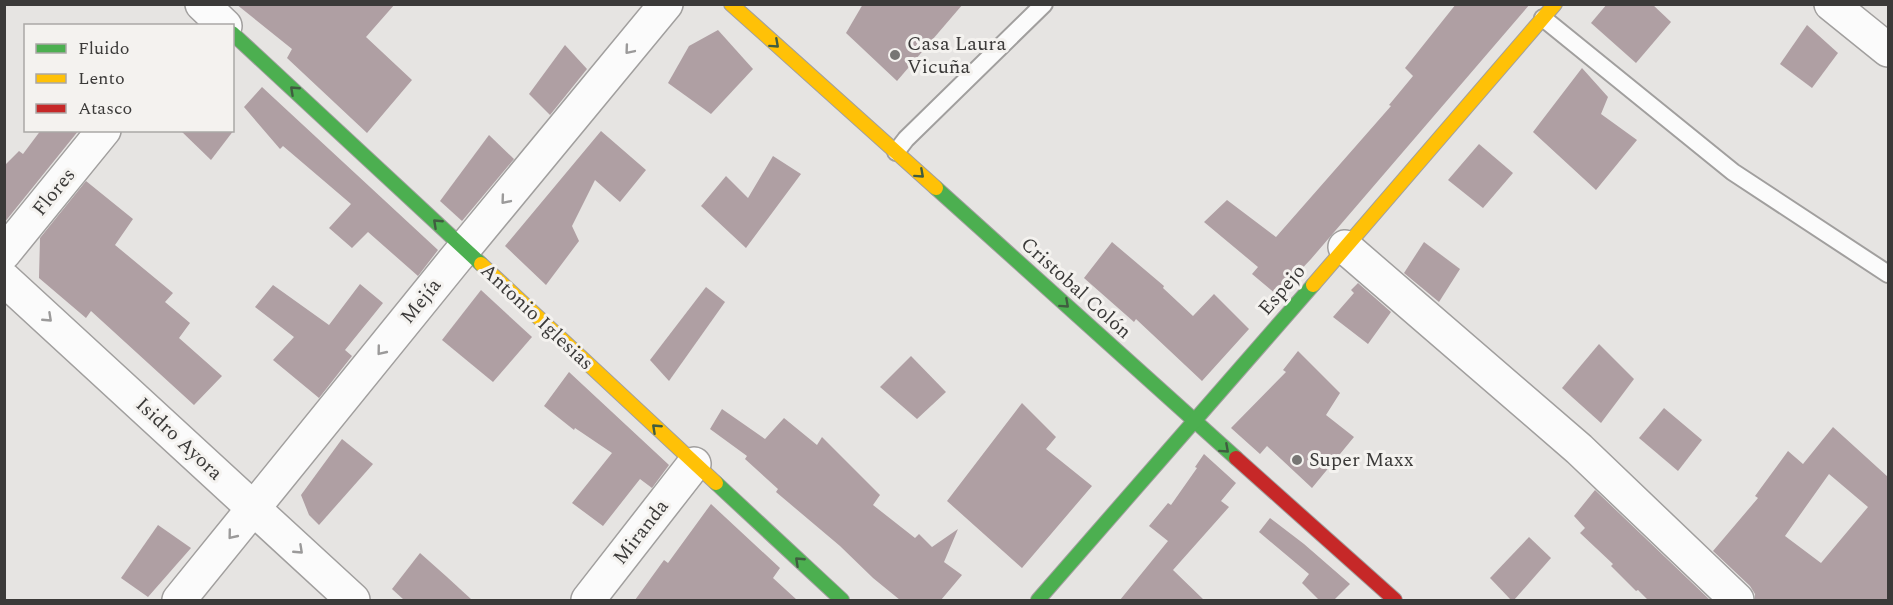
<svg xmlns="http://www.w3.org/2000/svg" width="1893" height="605" font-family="Spectral,serif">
  <rect width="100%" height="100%" fill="#e6e4e2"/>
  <g fill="#af9fa3" fill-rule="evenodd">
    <polygon points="236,4 395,4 366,37 412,80 367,133 287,58 292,49"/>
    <polygon points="863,4 963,4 897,81 846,33"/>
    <polygon points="1456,4 1530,4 1311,259 1277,295 1252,274 1258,267 1204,222 1227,200 1276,237 1391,106 1389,105 1413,76 1405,68"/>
    <polygon points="1607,4 1652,4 1671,22 1636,63 1591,23"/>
    <polygon points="1807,25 1838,53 1812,88 1780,64"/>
    <polygon points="718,30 753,69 711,114 668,83 689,46"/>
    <polygon points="565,45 587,69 550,115 529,94"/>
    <polygon points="1582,68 1608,97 1601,114 1637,140 1596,190 1533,132"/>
    <polygon points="262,87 438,250 418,276 368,232 352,248 329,228 351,204 283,146 280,149 244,107"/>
    <polygon points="41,130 79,130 4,223 4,166 19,151 23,154"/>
    <polygon points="180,130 234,130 211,160"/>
    <polygon points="601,131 646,170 620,202 595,180 572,226 579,241 546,285 505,246"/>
    <polygon points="489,135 514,159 462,221 440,201"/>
    <polygon points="1479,144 1513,173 1483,208 1448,180"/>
    <polygon points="773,156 801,174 746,248 701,206 726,176 748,198"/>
    <polygon points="86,181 133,219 115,245 173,293 165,302 190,323 179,338 222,376 194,405 91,311 86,318 39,278 40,238"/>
    <polygon points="1112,242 1164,286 1163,288 1193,316 1214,294 1249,329 1202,381 1136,319 1134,322 1084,278"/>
    <polygon points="1424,242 1460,269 1439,302 1404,273"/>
    <polygon points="1358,283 1391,312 1368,344 1333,317 1354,293 1351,290"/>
    <polygon points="360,284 383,303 345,350 352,356 319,398 273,360 294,337 255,307 273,285 329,325"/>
    <polygon points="706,287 725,302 669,381 650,360"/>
    <polygon points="481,290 532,337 493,382 442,340"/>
    <polygon points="1599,344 1634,379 1601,423 1562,388"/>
    <polygon points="1298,351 1340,393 1326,415 1354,437 1312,488 1267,446 1260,454 1231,428 1286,372 1283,370"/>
    <polygon points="911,356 946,392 917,419 880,387"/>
    <polygon points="569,372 669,465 652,488 640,479 603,526 572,503 612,453 575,428 574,430 544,406"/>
    <polygon points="1022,403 1056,437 1046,449 1092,486 1022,568 947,501"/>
    <polygon points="1664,408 1702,440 1678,471 1639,438"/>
    <polygon points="722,409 765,439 784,418 817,445 822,437 880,495 873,505 915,538 919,534 932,547 958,529 944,562 962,575 941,600 900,600 873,578 840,546 776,492 778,489 745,459 747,456 710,429"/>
    <path d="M1833,427l55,50v123h-133v-6l-5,-8 -37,-35 45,-53 -3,-2 33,-45 15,13zM1829,474l39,33 -47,56 -36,-27z"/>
    <polygon points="342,439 373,464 319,525 309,515 301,495"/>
    <polygon points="1204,454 1236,483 1221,501 1229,507 1173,570 1204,600 1120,600 1168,541 1149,526 1168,503 1171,505 1197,468 1195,467"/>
    <polygon points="1595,490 1710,600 1648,600 1638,590 1636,591 1611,566 1613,564 1580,533 1585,528 1574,516"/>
    <polygon points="711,504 780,568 773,578 797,600 635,600 664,560 668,563"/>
    <polygon points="1270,518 1304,544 1350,584 1334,600 1319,600 1302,583 1309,574 1259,532"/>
    <polygon points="158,525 191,548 148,597 121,578"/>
    <polygon points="1529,537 1551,558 1514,600 1511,600 1490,578"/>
    <polygon points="420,553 447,577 472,600 404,600 392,589"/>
  </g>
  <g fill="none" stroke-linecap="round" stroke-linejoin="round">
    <g stroke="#a19f9e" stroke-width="20">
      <g id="lane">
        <polyline points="1543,18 1733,172 1888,274"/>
        <polyline points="896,152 906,139 1044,4"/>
      </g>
    </g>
    <g stroke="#a19f9e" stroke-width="36">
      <g id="street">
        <polyline points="202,4 225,26"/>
        <polyline points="1831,4 1888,50"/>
        <polyline points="1345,247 1579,449 1737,600"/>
        <polyline points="4,253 104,130"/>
        <polyline points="4,279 353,600"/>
        <polyline points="179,600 453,262 666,4"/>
        <polyline points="588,600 694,464"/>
      </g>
    </g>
    <g stroke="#a19f9e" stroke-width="16">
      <g id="fast">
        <polyline points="232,33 481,264"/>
        <polyline points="936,188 1236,458"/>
        <polyline points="716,483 842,600"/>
        <polyline points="1038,600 1313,285"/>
      </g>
    </g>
    <g stroke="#a19f9e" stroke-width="16">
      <g id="slow">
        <polyline points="731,4 936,188"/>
        <polyline points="481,264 716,483"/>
        <polyline points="1313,285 1555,4"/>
      </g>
    </g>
    <g stroke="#a19f9e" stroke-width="16">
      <polyline id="jam" points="1236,458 1395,600"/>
    </g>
    <use href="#lane" stroke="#fbfbfb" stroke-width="16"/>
    <use href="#street" stroke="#fbfbfb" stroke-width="33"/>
    <use href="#fast" stroke="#4caf50" stroke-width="14"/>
    <use href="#slow" stroke="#ffc107" stroke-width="14"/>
    <use href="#jam" stroke="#c62828" stroke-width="14"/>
  </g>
  <defs><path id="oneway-chevron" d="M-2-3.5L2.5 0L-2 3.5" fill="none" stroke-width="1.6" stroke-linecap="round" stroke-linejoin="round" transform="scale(1.5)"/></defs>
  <g stroke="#405d40">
    <use href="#oneway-chevron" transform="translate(775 44) rotate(42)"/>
    <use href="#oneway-chevron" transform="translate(294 90) rotate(-137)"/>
    <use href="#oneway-chevron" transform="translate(920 174) rotate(42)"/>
    <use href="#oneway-chevron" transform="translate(437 223) rotate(-137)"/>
    <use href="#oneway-chevron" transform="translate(1065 304) rotate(42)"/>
    <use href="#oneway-chevron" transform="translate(656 428) rotate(-137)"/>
    <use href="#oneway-chevron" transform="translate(1225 449) rotate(42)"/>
    <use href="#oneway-chevron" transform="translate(799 561) rotate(-137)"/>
  </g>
  <g stroke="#9b9a9a">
    <use href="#oneway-chevron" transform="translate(629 50) rotate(130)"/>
    <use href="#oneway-chevron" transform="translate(505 200) rotate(130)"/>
    <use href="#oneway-chevron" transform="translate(48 318) rotate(43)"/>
    <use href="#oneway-chevron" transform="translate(381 351) rotate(129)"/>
    <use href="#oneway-chevron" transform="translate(232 535) rotate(129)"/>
    <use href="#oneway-chevron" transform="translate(299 550) rotate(43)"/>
  </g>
  <g fill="#777674" stroke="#f4f2ef" stroke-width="2">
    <circle cx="895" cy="55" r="6"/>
    <circle cx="1297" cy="460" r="6"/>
  </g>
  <g text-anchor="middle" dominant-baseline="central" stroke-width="6" stroke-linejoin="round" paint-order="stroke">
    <g font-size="20" fill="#3b3a39" stroke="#f4f2ef" text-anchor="start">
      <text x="907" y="44">Casa Laura<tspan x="907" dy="23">Vicuña</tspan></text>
      <text x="1309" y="460">Super Maxx</text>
    </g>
    <g font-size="20" fill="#3b3a39" stroke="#f4f2ef">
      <text transform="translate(54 192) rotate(-51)">Flores</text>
      <text transform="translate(1076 288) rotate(42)">Cristobal Colón</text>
      <text transform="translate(1282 290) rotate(-49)">Espejo</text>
      <text transform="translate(421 301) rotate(-51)">Mejía</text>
      <text transform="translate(537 317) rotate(43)">Antonio Iglesias</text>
      <text transform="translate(179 439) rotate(43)">Isidro Ayora</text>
      <text transform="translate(641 532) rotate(-52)">Miranda</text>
    </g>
  </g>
  <rect width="1893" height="605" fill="none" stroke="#3b3a39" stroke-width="12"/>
  <rect x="24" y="24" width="210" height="108" fill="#f4f2ef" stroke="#aaa8a6" stroke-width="1.5"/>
  <rect x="36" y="44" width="30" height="9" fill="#4caf50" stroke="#aaa8a6" stroke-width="1.5"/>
  <text x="78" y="54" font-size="18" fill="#3b3a39">Fluido</text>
  <rect x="36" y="74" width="30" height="9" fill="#ffc107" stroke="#aaa8a6" stroke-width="1.5"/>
  <text x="78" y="84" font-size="18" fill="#3b3a39">Lento</text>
  <rect x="36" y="104" width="30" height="9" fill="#c62828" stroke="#aaa8a6" stroke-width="1.5"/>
  <text x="78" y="114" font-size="18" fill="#3b3a39">Atasco</text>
</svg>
